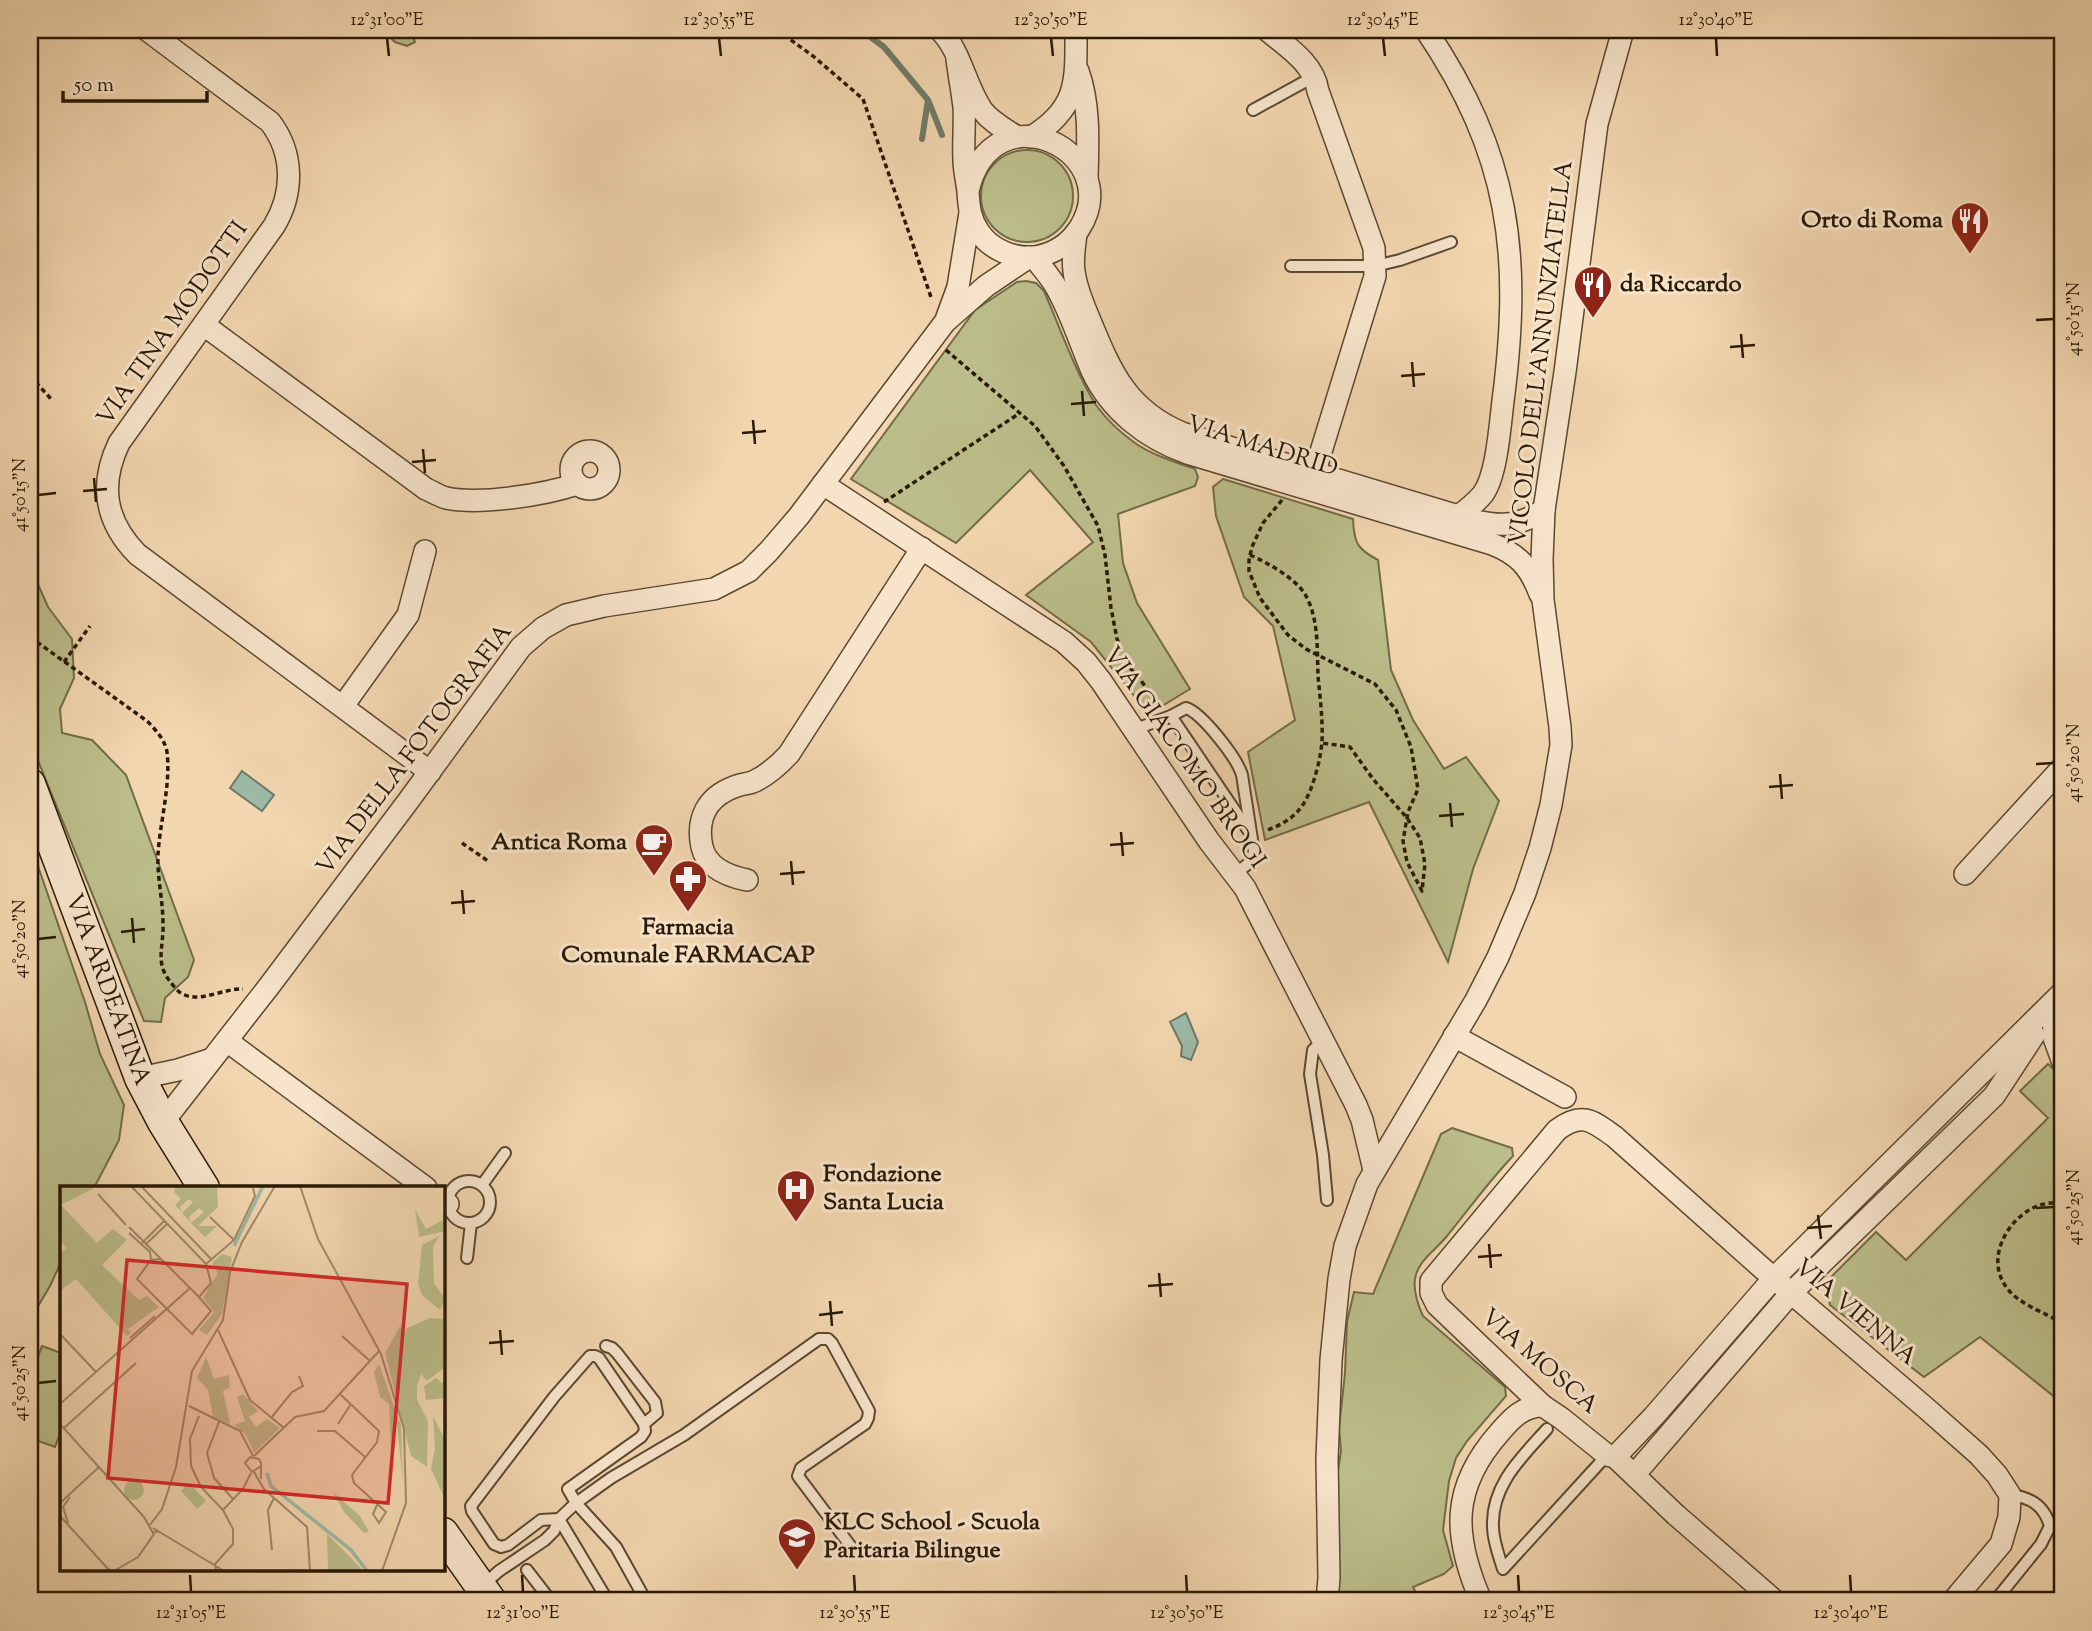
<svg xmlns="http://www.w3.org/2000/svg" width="2092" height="1631" font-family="'Sorts Mill Goudy',serif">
  <rect width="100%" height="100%" fill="#f2d6af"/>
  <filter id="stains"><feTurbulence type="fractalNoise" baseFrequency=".00286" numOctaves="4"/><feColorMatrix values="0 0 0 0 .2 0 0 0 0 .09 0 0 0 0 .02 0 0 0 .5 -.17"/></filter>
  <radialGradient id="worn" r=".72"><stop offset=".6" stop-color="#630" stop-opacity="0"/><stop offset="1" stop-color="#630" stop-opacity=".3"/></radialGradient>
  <g fill="#bbbd8a" stroke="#726b48" stroke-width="2">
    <polygon points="382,30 410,30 415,42 407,46 395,42"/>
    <circle cx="1027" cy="196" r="46"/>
    <path d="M1026,281l10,2 8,8c16,37 31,80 52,114 10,14 25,28 39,38 17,12 40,19 60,26l3,8 -3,9 -77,28 5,49 14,40 53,86 -28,17 -18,2 -53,-66 -65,-47 67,-53 -63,-72 -74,73 -105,-64 124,-169 42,-28z"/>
    <path d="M1223,479l130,40c1,24 4,30 25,41l13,110 22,50 31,49 22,-12 33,44 -26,68 -25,93 -79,-160 -104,38 -17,-88 47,-32 -22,-94 -29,-29 -28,-81 -3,-29z"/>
    <polygon points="30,566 48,607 72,639 74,678 60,709 62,733 92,740 126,775 194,960 188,977 165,998 161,1022 144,1021 30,741"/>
    <polygon points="30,843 85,1002 100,1054 124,1105 119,1140 94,1188 61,1188 61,1262 50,1286 31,1318"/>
    <polygon points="2048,1064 2062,1077 2062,1403 1980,1337 1924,1377 1830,1305 1826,1290 1832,1276 1876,1232 1906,1260 2048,1118 2020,1091"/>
    <path d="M1452,1128l60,20 1,8c-24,25 -44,53 -66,80 -11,14 -29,24 -32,43 -2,13 3,26 8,37l82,71 1,9 -39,45 -11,17 -7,23 -6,49 10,36 -9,8 -31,13 7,14h-85l1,-117 5,-33 -2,-23 6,-55 2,-51 7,-30 19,2 68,-160z"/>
    <polygon points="42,1346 61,1353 61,1431 55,1447 30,1438 30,1378"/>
  </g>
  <g fill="#9cbaa7" stroke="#6e7a66" stroke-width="2">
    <polygon points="242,771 274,795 262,811 230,788"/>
    <polygon points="1186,1013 1198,1042 1191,1060 1181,1056 1182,1046 1170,1022"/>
  </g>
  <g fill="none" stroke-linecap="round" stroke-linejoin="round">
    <g stroke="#6e7a66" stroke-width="6">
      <polyline points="861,30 884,47 928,100 922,139"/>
      <polyline points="929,102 942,135"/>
    </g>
    <g stroke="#5b4830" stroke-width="14">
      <g id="lane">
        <polyline points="1253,110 1315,76"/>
        <polyline points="1291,266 1375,266 1400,260 1451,242"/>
        <polyline points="1171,716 1248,830"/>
        <path d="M1133,730l38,-14 15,-8c16,5 51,50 56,67l12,77c-2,11 -11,16 -20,22"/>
        <polyline points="1322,1041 1313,1050 1310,1074 1323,1155 1327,1200"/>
        <circle cx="469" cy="1202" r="21"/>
        <polyline points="482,1185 505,1153"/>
        <polyline points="467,1258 471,1223"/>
        <polyline points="606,1346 612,1348 617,1353 655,1402 657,1413 644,1424"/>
        <path d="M1547,1429c-25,28 -56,56 -54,98 0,14 6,29 10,42l104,-114"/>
        <polyline points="527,1570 551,1601"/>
        <polyline points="483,1585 499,1571 545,1540 554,1531 559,1519 576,1503 611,1478 684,1435 819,1339 828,1339 832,1343 869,1411 868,1418 865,1424 801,1468 798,1476 852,1548"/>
        <polyline points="608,1601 559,1519 541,1520 508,1545 501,1547 494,1544 472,1511 471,1506 554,1397 590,1356 595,1356 599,1358 644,1424 645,1431 641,1437 568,1489 576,1503 616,1547 646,1601"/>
        <polyline points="742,1601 745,1600 746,1601"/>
        <path d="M1995,1601l46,-57 9,-18c-6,-21 -20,-29 -40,-31"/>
      </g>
    </g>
    <g stroke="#5b4830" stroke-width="24">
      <g id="street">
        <path d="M147,30l123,92c24,31 24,71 4,104l-155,217c-20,42 -14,78 18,111l293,218"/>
        <path d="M940,30c21,21 25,55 42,80 9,12 23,19 35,27"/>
        <path d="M1267,30c20,17 47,33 51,61l56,157 1,28 -64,208"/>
        <path d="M1426,30c84,125 96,224 77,371 -3,24 -6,74 -20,93 -7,9 -16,15 -24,22"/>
        <path d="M957,59c2,16 5,32 7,48 1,17 -1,35 0,53 0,11 3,21 4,32 1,15 2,27 11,40 12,18 35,27 56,25 18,-3 34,-13 44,-28 49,-76 -86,-144 -111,-38"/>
        <path d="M1078,71c12,34 10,71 9,107"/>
        <path d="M1031,137c48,-29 45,-57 45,-107"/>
        <path d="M1076,233c-1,12 -4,25 -2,38 2,18 10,35 17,52 21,51 37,87 91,110l293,88c29,6 43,5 69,-11"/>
        <path d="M1034,257c7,10 16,19 22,30 15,26 24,56 36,84 19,40 54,67 95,82l305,91c26,10 38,23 48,50"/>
        <polyline points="947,317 958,287 970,213"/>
        <path d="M204,325l222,164c7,3 13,7 20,9 34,7 98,-3 131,-14"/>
        <circle cx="590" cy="470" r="19"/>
        <polyline points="823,484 1064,642 1086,662 1101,681 1209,841 1245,888 1356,1105 1362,1120 1374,1170"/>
        <polyline points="343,706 408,615 425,551"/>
        <polyline points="1965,874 2062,768"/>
        <path d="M747,880c-20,-4 -40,-12 -45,-33 -6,-28 5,-50 32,-60 7,-3 15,-3 21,-6 14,-7 23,-15 34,-27l133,-206"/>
        <polyline points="2053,1003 2054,1038 2062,1060"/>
        <polyline points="1454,1036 1565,1097"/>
        <polyline points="227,1041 426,1188"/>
        <polyline points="140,1078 178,1070 209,1060"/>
        <polyline points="163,1122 270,985 409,800 521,647 543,628 566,615 604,606 714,589 749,571 769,551 799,516 945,322 986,286 1029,257"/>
        <polyline points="443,1200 448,1204"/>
        <polyline points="1615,1457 1654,1416 1774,1278 2062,993"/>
        <polyline points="1635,1474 1791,1293 1994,1096 2034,1035"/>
        <polyline points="1327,1601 1329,1578 1327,1459 1331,1360 1339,1279 1345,1246 1367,1184 1476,1000 1498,957 1525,893 1540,848 1551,805 1561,745 1560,727 1543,600 1542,559 1544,510 1565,372 1597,124 1623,30"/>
        <path d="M1481,1601c-28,-65 -31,-113 19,-169 12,-14 23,-26 43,-26"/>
        <path d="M1775,1601l-99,-86 -61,-58 -8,-2 -46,-37 -18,-12 -106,-101 -6,-12v-12l126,-151c25,-19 36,-9 58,7l147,131 165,141 52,46 18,20 13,20 -1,22 -8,27 -48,57"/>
      </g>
    </g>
    <g stroke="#291905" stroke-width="33">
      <g id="secondary">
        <path id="s1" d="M30,784l110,294 23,44 41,66"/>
        <polyline points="443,1533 491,1601"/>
      </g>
    </g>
    <g stroke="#291905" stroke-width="3.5" stroke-dasharray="5 3.5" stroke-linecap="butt">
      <polyline points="777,30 813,56 863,99 932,300"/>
      <polyline points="946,350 1035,426 1064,466 1098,526 1105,555 1111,608 1117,639 1131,669 1161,705"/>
      <polyline points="30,376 53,401"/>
      <polyline points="1282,500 1263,523 1252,547 1249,560 1249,571 1260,598 1288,635 1306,649 1375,684 1396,710 1411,747 1418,789 1408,812 1403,841 1407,862 1422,891 1425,864 1420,838 1407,818 1373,779 1350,747 1322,743"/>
      <polyline points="884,502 1020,413"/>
      <path d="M1250,555c18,8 47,24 56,41 13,24 11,54 12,80 2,21 5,44 4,65 -1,17 -9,48 -18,62 -9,15 -23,22 -39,28"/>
      <path d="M30,637l117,84c9,9 18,19 20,31 4,32 -7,70 -9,102 -1,24 5,46 5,70 1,21 -8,38 6,56 4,5 9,13 16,15 17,7 40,-7 58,-6"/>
      <polyline points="64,662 90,626"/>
      <polyline points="462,843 488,861"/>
      <path d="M2062,1202c-9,1 -19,1 -27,5 -29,13 -50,53 -28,81 11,16 39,25 55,35"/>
    </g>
    <use href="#lane" stroke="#f7e4cb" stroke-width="10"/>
    <use href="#street" stroke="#f7e4cb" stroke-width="21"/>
    <use href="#secondary" stroke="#f7e4cb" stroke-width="30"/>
  </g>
  <path fill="none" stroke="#291905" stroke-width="2.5" d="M387,38l2,18M719,38l2,18M1051,38l2,18M1383,38l2,18M1716,38l1,18M2036,320l18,-1M1741,334l2,24M1730,347l25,-2M1412,362l2,25M1401,376l24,-2M1082,391l2,25M1071,404l25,-2M753,420l2,24M742,433l24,-2M423,449l2,24M412,462l24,-2M94,478l2,24M83,491l24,-2M38,495l18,-2M2036,764l18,-1M1780,774l2,25M1769,787l24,-2M1450,803l2,24M1439,816l25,-2M1121,832l2,24M1110,845l24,-2M791,861l2,24M780,874l25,-2M462,890l2,24M451,903l24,-2M132,918l2,25M121,932l24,-3M38,939l18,-2M2036,1208l18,-1M1818,1215l3,24M1807,1228l25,-2M1489,1244l2,24M1478,1257l24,-2M1159,1273l2,24M1148,1286l25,-2M830,1301l2,25M819,1315l24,-3M500,1330l2,25M489,1343l25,-2M38,1383l18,-2M190,1575l1,17M522,1575l1,17M854,1575l1,17M1186,1575l1,17M1518,1575l1,17M1850,1575l1,17"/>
  <defs>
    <g id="restaurant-pin" transform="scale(2.0125)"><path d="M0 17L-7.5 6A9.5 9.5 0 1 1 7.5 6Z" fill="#8f2418" stroke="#f7e4cb"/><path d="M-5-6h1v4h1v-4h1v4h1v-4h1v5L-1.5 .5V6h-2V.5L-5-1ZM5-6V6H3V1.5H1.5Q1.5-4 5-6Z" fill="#fff"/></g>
    <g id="cafe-pin" transform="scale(2.0125)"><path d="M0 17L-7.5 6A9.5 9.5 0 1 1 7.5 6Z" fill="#8f2418" stroke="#f7e4cb"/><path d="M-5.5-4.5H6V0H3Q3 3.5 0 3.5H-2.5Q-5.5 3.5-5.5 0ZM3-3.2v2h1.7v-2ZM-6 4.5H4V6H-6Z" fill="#fff"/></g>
    <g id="pharmacy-pin" transform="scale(2.0125)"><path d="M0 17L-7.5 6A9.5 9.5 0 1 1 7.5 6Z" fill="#8f2418" stroke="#f7e4cb"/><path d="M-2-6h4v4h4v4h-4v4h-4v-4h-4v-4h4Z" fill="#fff"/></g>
    <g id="hospital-pin" transform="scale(2.0125)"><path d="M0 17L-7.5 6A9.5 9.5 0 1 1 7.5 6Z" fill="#8f2418" stroke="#f7e4cb"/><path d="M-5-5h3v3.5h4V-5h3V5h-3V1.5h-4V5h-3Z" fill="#fff"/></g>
    <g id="school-pin" transform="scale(2.0125)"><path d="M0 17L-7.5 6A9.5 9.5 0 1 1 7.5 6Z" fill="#8f2418" stroke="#f7e4cb"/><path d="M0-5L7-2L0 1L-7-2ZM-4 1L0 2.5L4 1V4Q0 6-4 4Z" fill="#fff"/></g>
  </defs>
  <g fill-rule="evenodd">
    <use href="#restaurant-pin" x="1970" y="221"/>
    <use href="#restaurant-pin" x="1593" y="285"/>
    <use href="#cafe-pin" x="654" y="843"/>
    <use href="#pharmacy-pin" x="688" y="879"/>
    <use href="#hospital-pin" x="796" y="1189"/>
    <use href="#school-pin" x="797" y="1537"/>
  </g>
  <g text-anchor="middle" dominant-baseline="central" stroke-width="6" stroke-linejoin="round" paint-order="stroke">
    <g font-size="24" font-weight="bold" fill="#291905" stroke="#f7e4cb" text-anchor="start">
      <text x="1943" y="221" text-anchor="end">Orto di Roma</text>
      <text x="1620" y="285">da Riccardo</text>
      <text x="627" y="843" text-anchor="end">Antica Roma</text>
      <text x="688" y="928" text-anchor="middle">Farmacia<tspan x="688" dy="28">Comunale FARMACAP</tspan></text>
      <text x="823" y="1175">Fondazione<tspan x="823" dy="28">Santa Lucia</tspan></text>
      <text x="824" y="1523">KLC School - Scuola<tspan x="824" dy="28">Paritaria Bilingue</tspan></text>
    </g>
    <g font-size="24" fill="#291905" stroke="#f7e4cb">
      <text transform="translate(173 324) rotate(-55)">VIA TINA MODOTTI</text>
      <text transform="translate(1542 353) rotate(-83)">VICOLO DELL'ANNUNZIATELLA</text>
      <text transform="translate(1262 447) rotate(17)">VIA MADRID</text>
      <text transform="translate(415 750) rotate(-53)">VIA DELLA FOTOGRAFIA</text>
      <text transform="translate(1184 758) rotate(55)">VIA GIACOMO BROGI</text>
      <text stroke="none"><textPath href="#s1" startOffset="220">VIA ARDEATINA</textPath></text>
      <text transform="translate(1855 1313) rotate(40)">VIA VIENNA</text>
      <text transform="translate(1539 1362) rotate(41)">VIA MOSCA</text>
    </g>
  </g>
  <g transform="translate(60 1186)">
    <rect width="385" height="385" fill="#f2d6af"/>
    <path d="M0,0h38l-37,19 36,38 16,-14 14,11 -25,25 37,35 8,-4 12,11 -31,22 3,4 -4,3 -51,-57 -16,12v-37l6,-6 -6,-8zM116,0h41l1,21 -20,19h19l-12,11 -14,-14 13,-11 -5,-4 -10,9 2,5 -9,-9 11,-11 -4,-3 -9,8 2,5 -7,-7 6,-6 -7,-7zM355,23l11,20 19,-10v12l-26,6zM379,50l-6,11 1,36 11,16 -5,11 -18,-15 -4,-11 4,-39zM162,68l10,3 -10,57 -15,21 -8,-5 15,-18 -11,-14 15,-25 -6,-10zM370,132l15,1v48l-18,14 -6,-7 -4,12v14l11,21 -1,46 -16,-11 -26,-103 15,-27 3,4zM146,171l8,22 15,-4 1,12 -7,4 7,33 -17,-7 -5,-27 -11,-12zM319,178l22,61 2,57 -6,-57 -3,-4 -3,30 -2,-47 -9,-7 -6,-25zM376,192l6,5 3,-4v19l-19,2 -2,-14zM183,208l15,17 -9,6 7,10 11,-8 13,9 -26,25 -8,-18 -12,-10 11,-4 -8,-24zM373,230l12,24v59l-14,-30 4,-20zM64 304a10 10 0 1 1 20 0a10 10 0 1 1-20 0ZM129,297l17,18 -9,8 -16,-18zM273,306l27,24 9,16 -5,1 -20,-21zM267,348l24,24 12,13h-35z" fill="#bbbd8a"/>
    <path fill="none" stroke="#9cbaa7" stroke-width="3.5" d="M174,60l29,-60M207,287l4,13 80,64 16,21"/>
    <path fill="none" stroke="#a28a6b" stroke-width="2" d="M71,0l75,78 5,19 -12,14M81,0l71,74M240,0l18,53 63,115 23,75 2,74 -24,68M38,8l28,31M150,31l24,23M69,41l69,69 13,15 -19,23 -55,-55 14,-19 10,-1M69,47l21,19 1,8M82,57l22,-22M86,58l21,-20M146,78l28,-24 21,-44 -2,-8M158,144l32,70 34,28M0,148l36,38M282,150l28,25M70,152l25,-22M280,208l39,37 -2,11 -25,33 2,8 32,29 -7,11 -6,-9 4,-9M0,218l129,-115M129,220l51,25 13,25M139,230l-9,23 1,27 10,21 22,23M211,232l21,-26 11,-6 -4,-10M159,236l-12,31 7,25 19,21M0,238l84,93 9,16 5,-2M278,238l13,-20M4,242l72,-65M257,245h18l30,26M194,270l41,-39 29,-6 55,-60M194,286l10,17 43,38 3,44M201,293v-16l-2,-4 -9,-2 -5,6 7,9 9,-6M0,317l39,-36M163,324l20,-21 8,-16M0,330l50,55M8,337l-5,-16 7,-10M90,339l12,-16 14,-42 16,-96 31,-51 7,-48 12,-30 33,-56M93,342l71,43M212,364l-4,-40 6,-12M54,385l24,-14 16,-23M156,385l-1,-7 18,-20v-15l-10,-19"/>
    <path fill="#d62828" fill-opacity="0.15" stroke="#d62828" stroke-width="3.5" d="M67,74l280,24 -19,219 -280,-25z"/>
    <rect width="385" height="385" fill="none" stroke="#291905" stroke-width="3.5"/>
  </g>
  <rect width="2092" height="1631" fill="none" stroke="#f2d6af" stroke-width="77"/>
  <path d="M63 91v10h144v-10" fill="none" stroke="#291905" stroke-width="3.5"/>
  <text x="74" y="91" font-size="21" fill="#291905" stroke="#f7e4cb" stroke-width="5" paint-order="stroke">50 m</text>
  <rect x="38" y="38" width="2016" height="1554" fill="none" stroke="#291905" stroke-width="2.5"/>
  <g font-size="18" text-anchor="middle" fill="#291905">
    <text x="387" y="25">12°31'00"E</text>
    <text x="719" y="25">12°30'55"E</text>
    <text x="1051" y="25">12°30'50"E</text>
    <text x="1383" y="25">12°30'45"E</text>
    <text x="1716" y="25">12°30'40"E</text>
    <text transform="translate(2073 319) rotate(-90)" y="6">41°50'15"N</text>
    <text transform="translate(19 495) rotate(-90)" y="6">41°50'15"N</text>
    <text transform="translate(2073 763) rotate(-90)" y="6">41°50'20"N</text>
    <text transform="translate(19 939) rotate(-90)" y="6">41°50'20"N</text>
    <text transform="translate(2073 1207) rotate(-90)" y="6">41°50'25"N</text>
    <text transform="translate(19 1383) rotate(-90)" y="6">41°50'25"N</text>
    <text x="191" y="1618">12°31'05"E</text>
    <text x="523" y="1618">12°31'00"E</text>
    <text x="855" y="1618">12°30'55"E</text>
    <text x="1187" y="1618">12°30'50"E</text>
    <text x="1519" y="1618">12°30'45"E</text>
    <text x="1851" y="1618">12°30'40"E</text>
  </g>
  <rect width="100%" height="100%" filter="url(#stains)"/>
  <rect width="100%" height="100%" fill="url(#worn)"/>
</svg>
